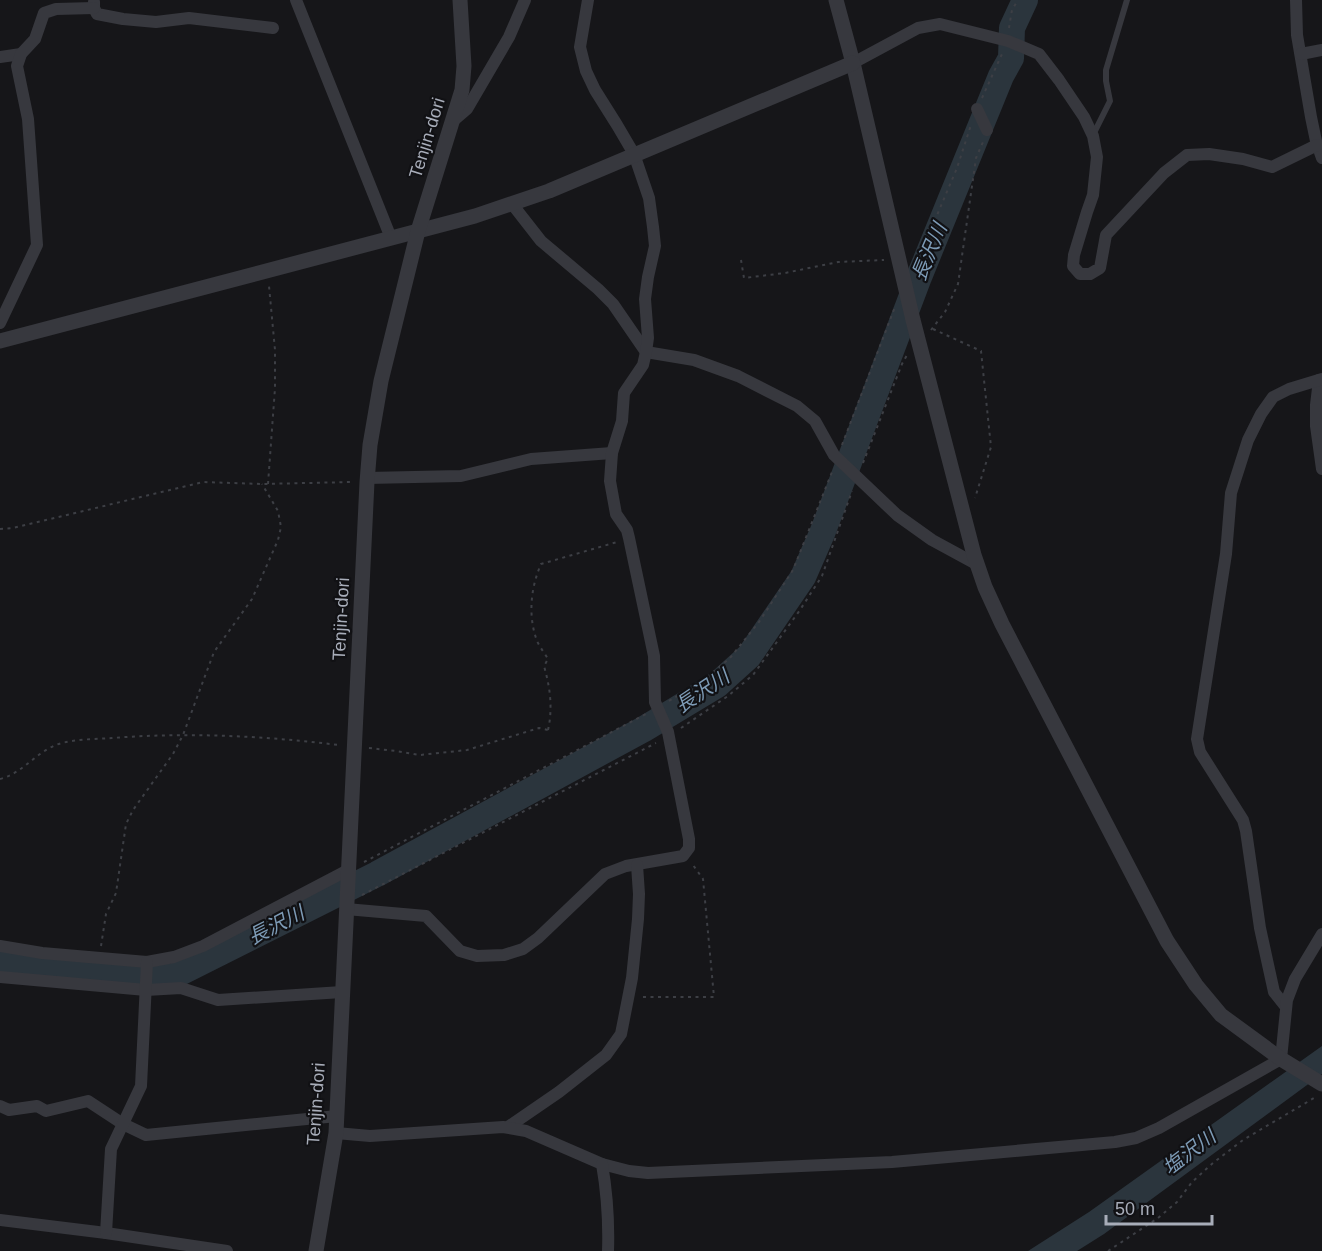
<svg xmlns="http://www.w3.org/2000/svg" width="1322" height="1251" font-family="Helvetica,'Noto Sans JP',sans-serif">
  <rect width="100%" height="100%" fill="#161619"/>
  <polygon fill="#2b353d" points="1322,1046 1322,1074 1104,1234 1077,1251 1028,1251 1089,1212"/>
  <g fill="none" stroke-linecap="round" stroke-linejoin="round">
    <polyline stroke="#2b353d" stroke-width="26" points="0,963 129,977 174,976 377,874 644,729 717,685 749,656 803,577 823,531 919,277 1001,76 1011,58 1012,28 1025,0"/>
    <g stroke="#3d3f45" stroke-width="2" stroke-dasharray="3 4.5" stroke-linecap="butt">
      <polyline points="1009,28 1012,10 1018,0"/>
      <polyline points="982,98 1002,54"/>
      <polyline points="914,259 923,250 925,235 932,227 957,168 971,125"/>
      <polyline points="741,260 744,278 785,273 838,262 884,260"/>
      <polyline points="933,329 981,351 991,447 975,498"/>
      <polyline points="931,330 945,312 958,284 976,158 983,142"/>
      <polyline points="842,445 895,307"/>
      <polyline points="863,463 902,364 907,355"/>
      <polyline points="268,484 275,388 275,350 269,286"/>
      <polyline points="0,529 13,528 203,482 262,484 352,482"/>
      <polyline points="669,701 705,679 730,658 759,622 793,570 832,472"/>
      <polyline points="681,728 728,696 753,675 800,610 822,576 852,491"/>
      <path d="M548,730c5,-22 2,-43 -4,-64l4,-7c-4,-7 -10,-14 -12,-21 -8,-24 -5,-51 5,-74l76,-22"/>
      <polyline points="369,748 396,751 420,755 467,750 539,728 552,731"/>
      <path d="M0,779c24,-6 38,-30 62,-36 16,-4 34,-4 50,-5 76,-6 152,-2 227,7"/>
      <polyline points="364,862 646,714"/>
      <polyline points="362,895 656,743"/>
      <polyline points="101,946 106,914 116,893 126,824 133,810 173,754 183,735 214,652 252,599 278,540 281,527 278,511 262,484"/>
      <polyline points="643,997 714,997 703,879 693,865"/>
      <polyline points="1108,1251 1158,1218 1177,1202 1192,1182 1213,1163 1243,1140 1314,1098"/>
    </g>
    <polyline stroke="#37383e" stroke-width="6" points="1093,135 1110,101 1106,81 1106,70 1127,0"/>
    <g stroke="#37383e" stroke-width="12">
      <polyline points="296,0 391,238"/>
      <polyline points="1296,0 1297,35 1311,117 1316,141 1322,158"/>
      <polyline points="94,2 94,8 97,14 123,19 156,22 189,18 273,28"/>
      <polyline points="1301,54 1322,50"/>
      <polyline points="0,57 21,54"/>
      <polyline points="853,63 918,28 940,24 1008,41 1039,54 1059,80 1084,117 1093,136 1097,157 1093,195 1087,212 1074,255 1073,266 1080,274 1090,274 1100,268 1106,235 1164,173 1187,155 1209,154 1243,159 1272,167 1317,145"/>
      <polyline points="977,109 987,130"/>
      <polyline points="453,121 467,109 509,37 525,0"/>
      <polyline points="512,204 541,241 598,289 613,304 646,352 694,360 738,376 797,406 815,421 834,455 897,515 932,540 978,565"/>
      <polyline points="0,323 37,245 28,119 17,66 21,54 35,39 44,13 56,9 94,8"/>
      <polyline points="1319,380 1316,405 1316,426 1322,469"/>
      <polyline points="367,478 461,476 531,459 612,453"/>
      <polyline points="346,909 426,916 460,951 477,956 504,955 523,949 538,938 605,874 626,866 683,856 689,848 689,839 668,732 655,702 654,656 629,538 627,530 616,514 610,481 612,453 622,421 624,393 643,365 646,352 648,338 645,299 648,277 655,246 653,227 649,198 634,154 617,125 595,90 586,71 580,47 588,0"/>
      <polyline points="0,946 42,953 147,962 174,957 203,946 348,870"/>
      <polyline points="0,977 146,990 181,988 218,1000 342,992"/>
      <polyline points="1286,1007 1274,992 1260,928 1246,831 1243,820 1200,752 1197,739 1226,554 1231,493 1248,440 1261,414 1273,397 1289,389 1322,379"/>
      <polyline points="0,1106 9,1110 37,1106 46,1111 88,1101 123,1124 146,1135 337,1116"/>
      <polyline points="508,1127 559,1092 606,1055 621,1034 632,978 638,919 639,894 637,865"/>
      <polyline points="336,1133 370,1136 503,1127 526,1131 602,1164 629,1171 648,1173 892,1162 1115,1142 1136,1138 1159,1128 1281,1059 1287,1000 1295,979 1322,934"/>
      <path d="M602,1164c5,29 7,57 6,87"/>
      <polyline points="0,1220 106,1233 227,1251"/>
      <polyline points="106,1233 111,1149 141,1086 147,962"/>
    </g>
    <g stroke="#37383e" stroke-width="15">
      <polyline points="836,0 853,63 913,320 974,555 985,587 1002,624 1167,941 1196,985 1221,1015 1281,1059 1322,1084"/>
      <polyline points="0,341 475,216 549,191 853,63"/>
      <polyline points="316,1251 336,1133 367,482 370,445 381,381 418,231 462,90 464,66 460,0"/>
    </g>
  </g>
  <g text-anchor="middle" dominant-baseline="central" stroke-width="4.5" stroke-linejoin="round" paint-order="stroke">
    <g font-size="18" fill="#a8adb9" stroke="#111114">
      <text transform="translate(427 138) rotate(-73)">Tenjin-dori</text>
      <text transform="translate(341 619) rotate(-87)">Tenjin-dori</text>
      <text transform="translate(316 1104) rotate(-86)">Tenjin-dori</text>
    </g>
    <g font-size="20" font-style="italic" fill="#7d9bb6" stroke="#111114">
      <text transform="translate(929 252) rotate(-67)">長沢川</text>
      <text transform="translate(702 691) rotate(-34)">長沢川</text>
      <text transform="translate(276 925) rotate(-27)">長沢川</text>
      <text transform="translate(1189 1152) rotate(-37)">塩沢川</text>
    </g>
  </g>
  <path d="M1106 1215v9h106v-9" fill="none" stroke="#a8adb9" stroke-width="3"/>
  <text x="1115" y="1215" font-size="18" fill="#a8adb9" stroke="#111114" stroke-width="4.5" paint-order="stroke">50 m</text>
</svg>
